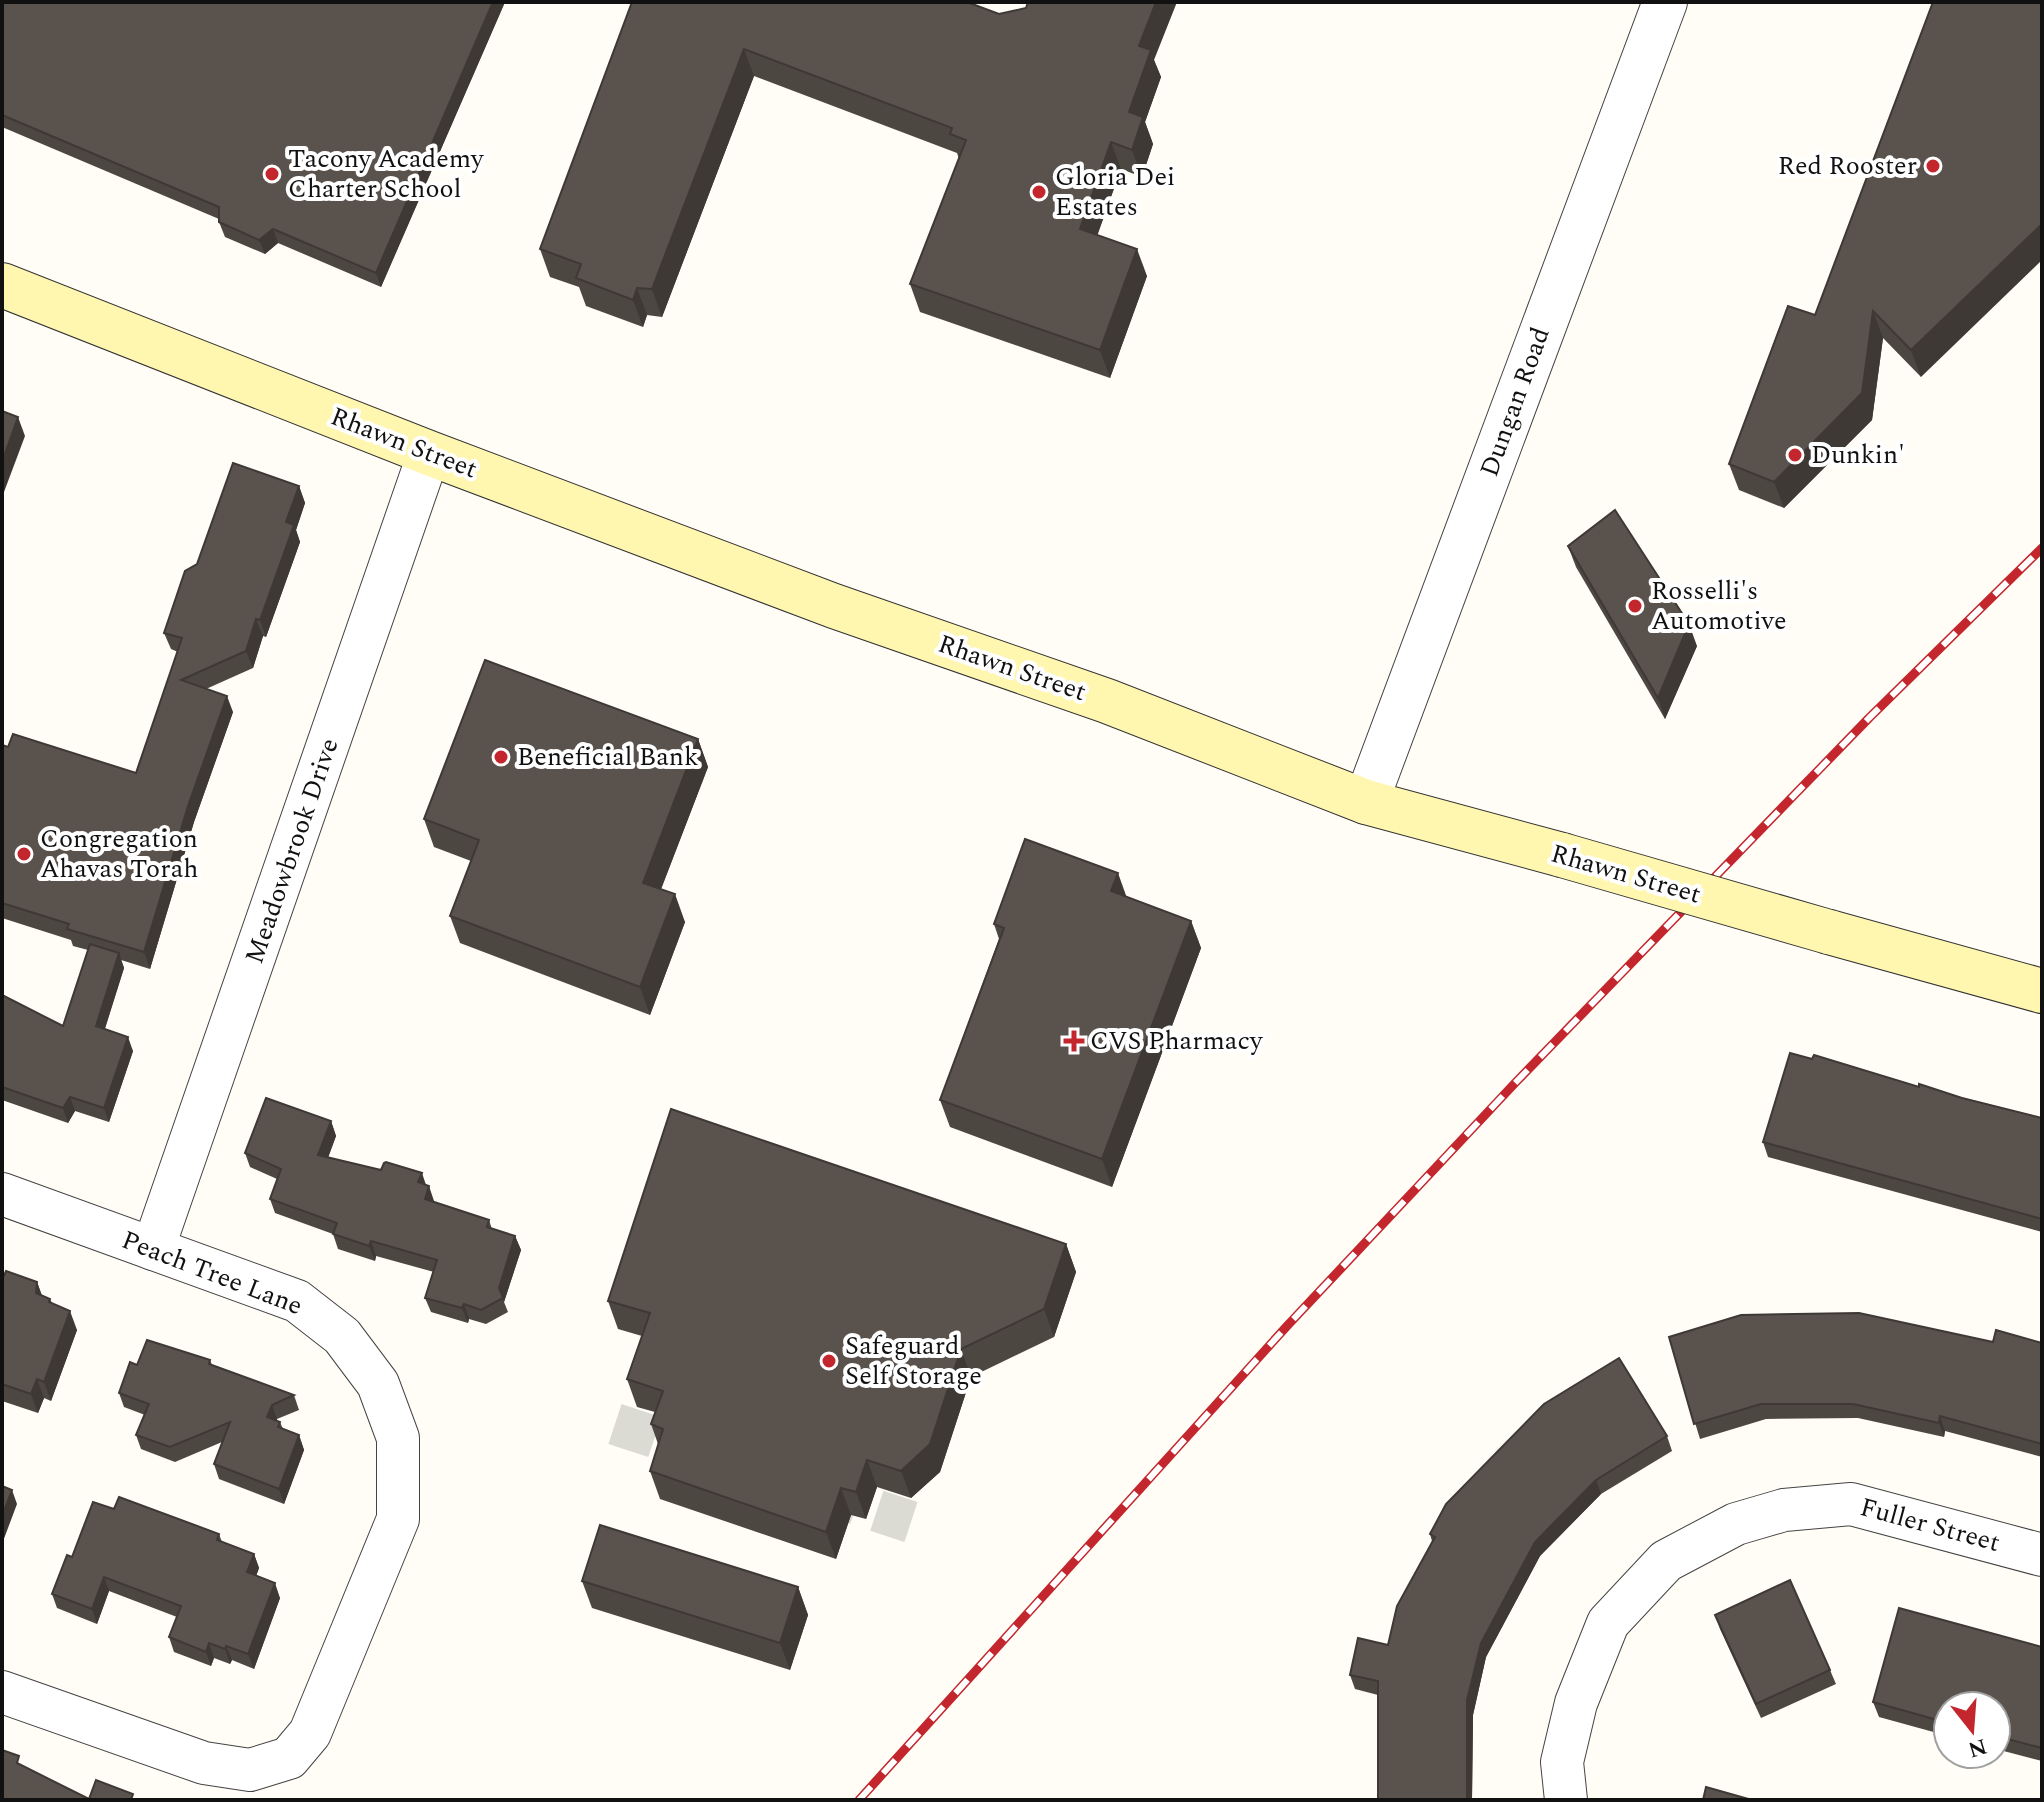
<svg xmlns="http://www.w3.org/2000/svg" width="2044" height="1802" font-family="Spectral,serif">
  <rect width="100%" height="100%" fill="#fffdf5"/>
  <g fill="none" stroke-linecap="round" stroke-linejoin="round">
    <g stroke="#dbdad3" stroke-width="42" stroke-dasharray="42 21" stroke-linecap="butt">
      <polyline points="615,1424 709,1455"/>
      <polyline points="817,1491 911,1522"/>
    </g>
    <g stroke="#444" stroke-width="44">
      <g id="minor">
        <polyline points="2,1194 297,1301 342,1336 378,1384 398,1438 398,1519 310,1733 289,1758 250,1770 204,1763 2,1692"/>
        <polyline points="153,1249 429,453"/>
        <polyline points="1566,1800 1562,1762 1576,1703 1608,1623 1666,1561 1736,1524 1784,1510 1851,1504 2042,1555"/>
      </g>
    </g>
    <g stroke="#444" stroke-width="46">
      <polyline id="tertiary" points="1366,802 1665,2"/>
    </g>
    <g stroke="#333" stroke-width="46">
      <g id="secondary">
        <polyline points="2,285 429,453 834,606 1107,701 1366,802 1562,855"/>
        <polyline points="1829,932 2042,991"/>
      </g>
    </g>
    <use href="#minor" stroke="#fff" stroke-width="42"/>
    <use href="#tertiary" stroke="#fff" stroke-width="44"/>
    <use href="#secondary" stroke="#fff6b0" stroke-width="44"/>
    <g stroke="#c4262e" stroke-width="9">
      <polyline id="rail" points="859,1800 1287,1326 1516,1082 1869,718 2042,548"/>
    </g>
    <use href="#rail" stroke="#fff" stroke-width="6" stroke-dasharray="18" stroke-linecap="butt"/>
    <g stroke="#333" stroke-width="46" stroke-linecap="butt">
      <polyline id="secondary-bridge" points="1562,855 1829,932"/>
    </g>
    <use href="#secondary-bridge" stroke="#fff6b0" stroke-width="44"/>
  </g>
  <g fill="#4d4742">
    <polygon points="2,2 505,2 381,287 278,243 265,254 225,237 219,222 219,219 2,127"/>
    <polygon points="632,2 999,14 1026,8 1154,60 1161,77 1145,122 1153,144 1142,177 1121,169 1097,235 1147,276 1110,378 920,312 910,284 959,159 957,153 754,76 662,317 647,315 643,327 586,306 579,287 550,277 540,249"/>
    <polygon points="1933,2 1921,377 1883,338 1872,420 1784,508 1739,490 1729,464 1815,315"/>
    <polygon points="299,486 305,503 296,530 300,542 266,637 263,636 253,668 206,689 233,712 194,822 150,969 121,960 124,968 105,1029 133,1051 109,1122 75,1111 68,1123 2,1100 2,995 63,1026 88,950 73,946 71,940 2,918 2,745 136,773 178,652 171,649 164,633 197,564"/>
    <polygon points="1568,546 1697,646 1665,719 1576,567"/>
    <polygon points="698,739 708,767 661,889 685,922 650,1015 460,943 450,916 471,861 434,847 424,819"/>
    <polygon points="1126,897 1191,921 1201,948 1112,1187 950,1127 940,1100 999,939 994,924"/>
    <polygon points="1812,1059 2042,1118 2042,1232 1768,1157 1763,1142"/>
    <polygon points="331,1121 336,1136 328,1157 426,1185 434,1202 489,1220 492,1229 515,1236 521,1250 504,1302 508,1312 486,1324 469,1319 468,1323 431,1312 425,1298 434,1272 376,1256 375,1261 338,1249 333,1234 275,1213 270,1199 277,1179 250,1167 245,1153"/>
    <polygon points="1066,1244 1076,1272 1054,1337 971,1377 940,1472 911,1498 877,1487 866,1519 851,1515 836,1559 660,1499 650,1471 658,1444 651,1424 655,1412 637,1407 627,1379 642,1336 618,1329 608,1301"/>
    <polygon points="2,1280 37,1282 42,1296 50,1299 52,1303 77,1330 51,1401 44,1398 38,1413 2,1401"/>
    <polygon points="1669,1337 2042,1343 2042,1457 1945,1431 1944,1437 1858,1418 1766,1419 1700,1439"/>
    <polygon points="210,1360 212,1365 294,1395 299,1410 277,1419 277,1420 280,1422 283,1429 299,1435 304,1450 284,1504 219,1479 214,1464 222,1442 175,1462 141,1449 136,1435 145,1415 124,1407 119,1393 137,1365"/>
    <polygon points="1667,1436 1672,1451 1601,1494 1540,1556 1486,1657 1473,1715 1472,1800 1378,1800 1378,1695 1355,1689 1350,1675 1388,1645 1432,1541 1430,1534"/>
    <polygon points="114,1509 219,1534 222,1542 254,1554 259,1568 256,1576 280,1598 254,1669 232,1660 230,1664 214,1658 211,1666 174,1652 169,1637 177,1617 109,1591 97,1624 57,1608 52,1594 72,1557"/>
    <polygon points="582,1581 798,1587 808,1615 790,1670 592,1608"/>
    <polygon points="1715,1615 1830,1670 1836,1684 1761,1718 1720,1629"/>
    <polygon points="2042,1647 2042,1761 1996,1749 1996,1706 1948,1706 1948,1736 1879,1717 1873,1702"/>
  </g>
  <g fill="#3f3936">
    <polygon points="493,2 505,2 381,287 376,273"/>
    <polygon points="1156,2 1177,2 1154,60 1161,77 1145,122 1153,144 1142,177 1132,150 1129,112 1139,46"/>
    <polygon points="744,49 754,76 662,317 652,289"/>
    <polygon points="1111,142 1121,169 1090,256 1080,229"/>
    <polygon points="2042,224 2042,260 1921,377 1911,350"/>
    <polygon points="273,229 278,243 265,254 259,240"/>
    <polygon points="1137,249 1147,276 1110,378 1100,350"/>
    <polygon points="637,288 647,315 643,327 633,300"/>
    <polygon points="1873,311 1883,338 1872,420 1784,508 1774,482"/>
    <polygon points="18,417 25,436 4,492 2,486 2,462"/>
    <polygon points="299,486 305,503 296,530 300,542 266,637 260,620 286,522"/>
    <polygon points="256,619 263,636 253,668 246,651"/>
    <polygon points="1689,624 1697,646 1665,719 1658,698"/>
    <polygon points="227,696 233,712 194,822 150,969 144,952 188,806"/>
    <polygon points="698,739 708,767 653,910 643,883"/>
    <polygon points="1118,873 1128,901 1111,891"/>
    <polygon points="675,894 685,922 650,1015 640,987"/>
    <polygon points="1191,921 1201,948 1112,1187 1102,1159"/>
    <polygon points="119,953 124,968 101,1040 96,1026"/>
    <polygon points="128,1037 133,1051 109,1122 104,1108"/>
    <polygon points="70,1097 75,1111 68,1123 63,1108"/>
    <polygon points="331,1121 336,1136 324,1169 318,1155"/>
    <polygon points="422,1173 427,1188 418,1182"/>
    <polygon points="429,1186 434,1201 430,1213 425,1199"/>
    <polygon points="515,1236 521,1250 504,1302 499,1288"/>
    <polygon points="371,1241 376,1256 375,1261 369,1246"/>
    <polygon points="1066,1244 1076,1272 1054,1337 1044,1309"/>
    <polygon points="37,1282 44,1301 36,1293"/>
    <polygon points="464,1304 469,1319 468,1323 462,1308"/>
    <polygon points="70,1311 77,1330 51,1401 44,1382"/>
    <polygon points="961,1349 971,1377 940,1472 911,1498 901,1471"/>
    <polygon points="37,1379 44,1398 38,1413 31,1394"/>
    <polygon points="272,1405 277,1419 273,1431 267,1417"/>
    <polygon points="1940,1416 1945,1431 1944,1437 1939,1423"/>
    <polygon points="299,1435 304,1450 284,1504 279,1489"/>
    <polygon points="867,1460 877,1487 866,1519 856,1492"/>
    <polygon points="1596,1480 1601,1494 1540,1556 1486,1657 1473,1715 1472,1800 1467,1800 1467,1700 1481,1643 1535,1542"/>
    <polygon points="841,1488 851,1515 836,1559 826,1532"/>
    <polygon points="12,1490 17,1504 2,1544 2,1516"/>
    <polygon points="254,1554 259,1568 252,1587 247,1572"/>
    <polygon points="104,1577 109,1591 97,1624 92,1609"/>
    <polygon points="275,1583 280,1598 254,1669 248,1654"/>
    <polygon points="798,1587 808,1615 790,1670 780,1643"/>
    <polygon points="209,1643 214,1658 211,1666 206,1652"/>
    <polygon points="226,1646 232,1660 230,1664 225,1649"/>
  </g>
  <g fill="#5a524d" stroke="#3f3936" stroke-width="2">
    <polygon points="2,2 493,2 376,273 273,229 259,240 219,222 219,207 2,115"/>
    <polygon points="632,2 967,2 999,14 1026,8 1028,2 1156,2 1139,46 1151,50 1129,112 1143,117 1132,150 1111,142 1080,229 1137,249 1100,350 910,284 966,140 950,134 952,128 744,49 652,289 637,288 633,300 576,278 581,264 540,249"/>
    <polygon points="1933,2 2042,2 2042,224 1911,350 1873,311 1862,393 1774,482 1729,464 1788,306 1815,315"/>
    <polygon points="2,411 18,417 2,462"/>
    <polygon points="233,463 299,486 286,522 294,525 260,620 256,619 246,651 181,680 227,696 188,806 144,952 67,929 69,924 2,903 2,745 8,747 13,734 136,773 182,638 164,633 185,571 197,564"/>
    <polygon points="1615,510 1689,624 1658,698 1568,546"/>
    <polygon points="485,660 698,739 643,883 675,894 640,987 450,916 479,840 424,819"/>
    <polygon points="1025,839 1118,873 1111,891 1191,921 1102,1159 940,1100 1004,928 994,924"/>
    <polygon points="90,944 119,953 96,1026 128,1037 104,1108 70,1097 63,1108 2,1087 2,995 63,1026"/>
    <polygon points="1790,1053 1812,1059 1814,1055 1919,1087 1919,1084 1962,1098 2042,1118 2042,1219 1763,1142"/>
    <polygon points="266,1098 331,1121 318,1155 381,1170 384,1163 386,1162 422,1173 418,1182 429,1186 425,1199 489,1220 487,1227 515,1236 499,1288 503,1298 481,1310 464,1304 462,1308 425,1298 437,1260 371,1241 369,1246 333,1234 337,1223 270,1199 281,1169 245,1153"/>
    <polygon points="671,1109 1066,1244 1044,1309 961,1349 930,1444 901,1471 867,1460 856,1492 841,1488 826,1532 650,1471 663,1429 651,1424 663,1391 627,1379 650,1313 608,1301"/>
    <polygon points="6,1271 37,1282 36,1293 50,1299 49,1302 70,1311 44,1382 37,1379 31,1394 2,1384 2,1280"/>
    <polygon points="1859,1313 1993,1342 1996,1330 2042,1343 2042,1444 1940,1416 1939,1423 1853,1404 1761,1404 1694,1424 1669,1337 1741,1315"/>
    <polygon points="147,1340 210,1360 209,1364 294,1395 272,1405 267,1417 280,1422 278,1427 299,1435 279,1489 214,1464 230,1422 170,1447 136,1435 149,1404 119,1393 130,1362 137,1365"/>
    <polygon points="1619,1358 1667,1436 1596,1480 1535,1542 1481,1643 1467,1700 1467,1800 1378,1800 1378,1681 1350,1675 1358,1638 1388,1645 1397,1606 1435,1537 1430,1534 1446,1504 1544,1404"/>
    <polygon points="2,1486 12,1490 2,1516"/>
    <polygon points="119,1497 219,1534 217,1540 254,1554 247,1572 275,1583 248,1654 226,1646 225,1649 209,1643 206,1652 169,1637 181,1606 104,1577 92,1609 52,1594 67,1555 72,1557 93,1502 114,1509"/>
    <polygon points="600,1525 798,1587 780,1643 582,1581"/>
    <polygon points="1790,1580 1830,1670 1756,1704 1715,1615"/>
    <polygon points="1899,1608 2042,1647 2042,1748 1996,1736 1996,1706 1948,1706 1948,1723 1873,1702"/>
    <polygon points="2,1750 19,1756 17,1763 89,1799 96,1780 133,1794 131,1800 2,1800"/>
    <polygon points="1706,1787 1752,1800 1703,1800"/>
  </g>
  <g fill="#c4262e" stroke="#fff" stroke-width="3">
    <circle cx="1933" cy="166" r="8"/>
    <circle cx="272" cy="174" r="8"/>
    <circle cx="1039" cy="192" r="8"/>
    <circle cx="1795" cy="455" r="8"/>
    <circle cx="1635" cy="606" r="8"/>
    <circle cx="501" cy="757" r="8"/>
    <circle cx="24" cy="854" r="8"/>
    <path d="M1070 1029h8v8h8v8h-8v8h-8v-8h-8v-8h8z"/>
    <circle cx="829" cy="1361" r="8"/>
  </g>
  <g text-anchor="middle" dominant-baseline="central" stroke-width="8" stroke-linejoin="round" paint-order="stroke">
    <g font-size="26" fill="#111" stroke="#fff" text-anchor="start">
      <text x="288" y="159">Tacony Academy<tspan x="288" dy="30">Charter School</tspan></text>
      <text x="1917" y="166" text-anchor="end">Red Rooster</text>
      <text x="1055" y="177">Gloria Dei<tspan x="1055" dy="30">Estates</tspan></text>
      <text x="1811" y="455">Dunkin'</text>
      <text x="1651" y="591">Rosselli's<tspan x="1651" dy="30">Automotive</tspan></text>
      <text x="517" y="757">Beneficial Bank</text>
      <text x="40" y="839">Congregation<tspan x="40" dy="30">Ahavas Torah</tspan></text>
      <text x="1090" y="1041">CVS Pharmacy</text>
      <text x="845" y="1346">Safeguard<tspan x="845" dy="30">Self Storage</tspan></text>
    </g>
    <g font-size="26" fill="#111" stroke="#fff">
      <text transform="translate(1515 402) rotate(-70)">Dungan Road</text>
      <text transform="translate(404 443) rotate(21)">Rhawn Street</text>
      <text transform="translate(1012 668) rotate(19)">Rhawn Street</text>
      <text transform="translate(292 851) rotate(-71)">Meadowbrook Drive</text>
      <text transform="translate(1626 874) rotate(16)">Rhawn Street</text>
      <text transform="translate(212 1273) rotate(21)">Peach Tree Lane</text>
      <text transform="translate(1930 1525) rotate(15)">Fuller Street</text>
    </g>
  </g>
  <rect width="2044" height="1802" fill="none" stroke="#111111" stroke-width="8"/>
  <g transform="translate(1972 1730) rotate(163)"><circle r="38" fill="#ffffff" stroke="#a0a0a0" stroke-width="2"/>
  <path d="M0-6L14 30L0 20L-14 30Z" fill="#c4262e"/>
  <text y="-12" font-size="22" font-weight="bold" text-anchor="middle" fill="#111111">N</text>
  </g>
</svg>
